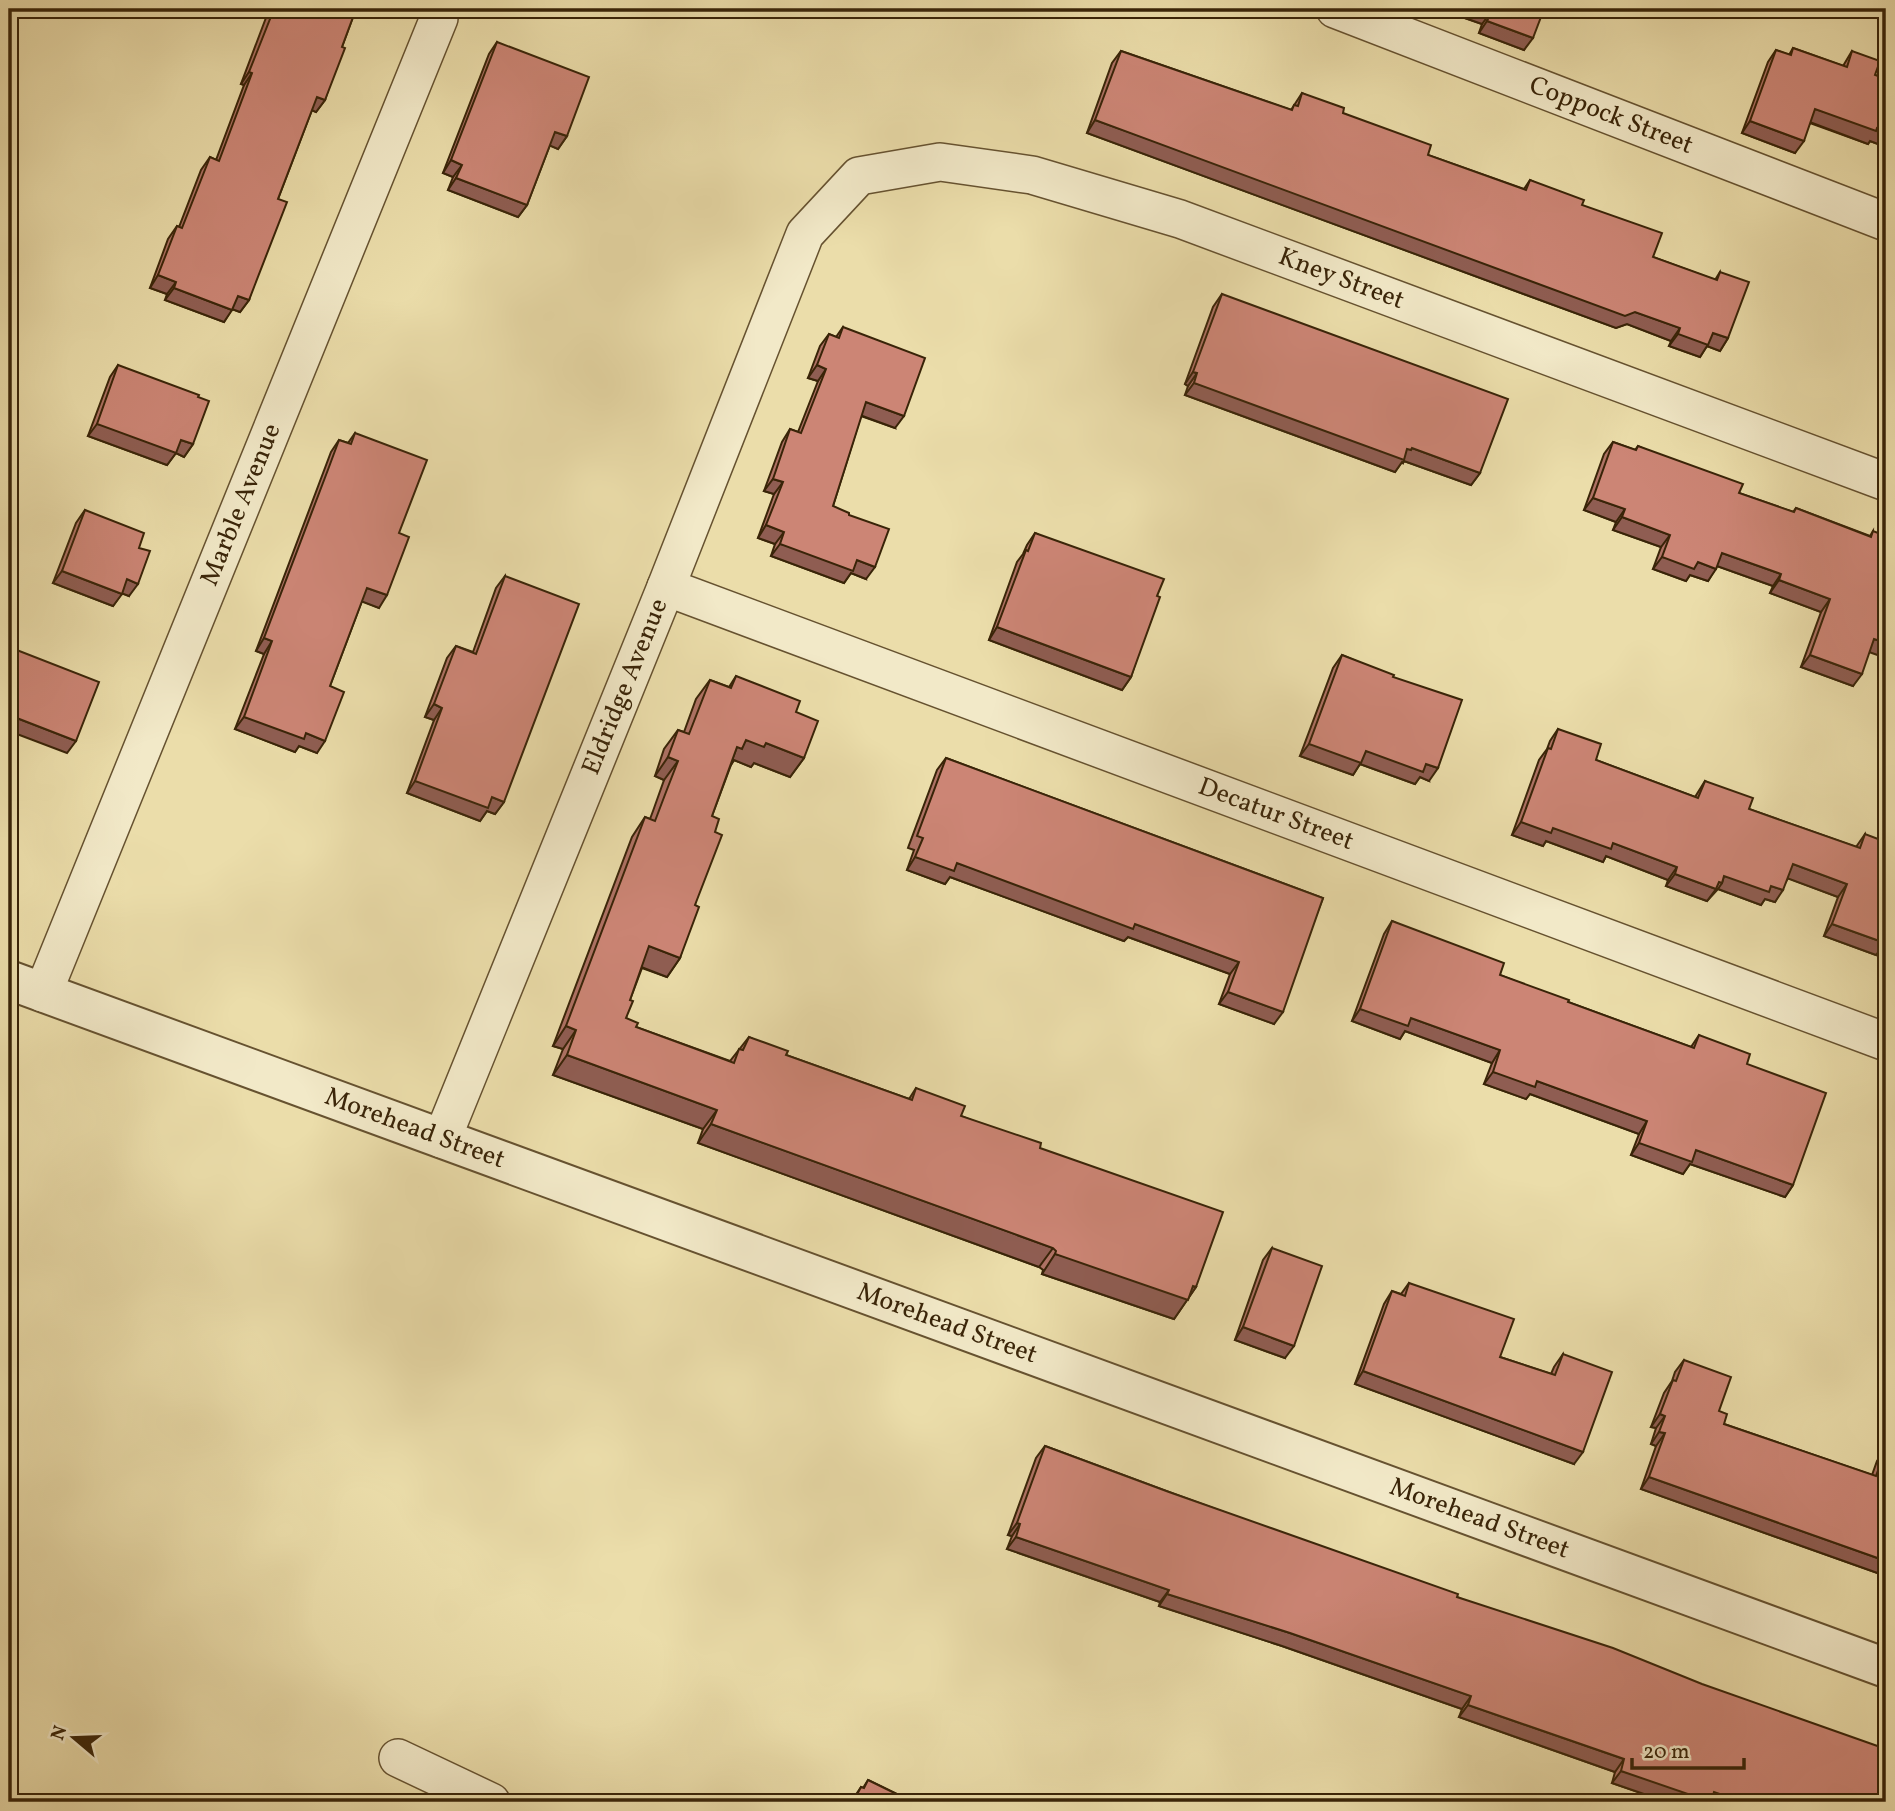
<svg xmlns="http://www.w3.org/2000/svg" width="1895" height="1811" font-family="Vollkorn,serif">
  <rect width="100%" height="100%" fill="#ebddaa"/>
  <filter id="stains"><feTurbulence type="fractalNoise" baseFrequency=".00286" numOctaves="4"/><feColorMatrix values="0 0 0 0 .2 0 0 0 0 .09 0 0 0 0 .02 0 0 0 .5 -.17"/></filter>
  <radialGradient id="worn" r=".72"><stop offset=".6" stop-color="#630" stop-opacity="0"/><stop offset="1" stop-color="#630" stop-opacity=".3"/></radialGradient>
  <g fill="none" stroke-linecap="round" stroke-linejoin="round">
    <g stroke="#665230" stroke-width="40">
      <g id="minor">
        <path id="s1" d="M1335,9l551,213"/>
        <path id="s2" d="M666,587l1220,455"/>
        <path id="s3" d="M43,993l396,-975"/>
        <path id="s4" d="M442,1139l224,-552 139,-353 54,-58 81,-14 92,13 148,44 706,263"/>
        <polyline points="398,1758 491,1802"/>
      </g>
    </g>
    <g stroke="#665230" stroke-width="42">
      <g id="tertiary">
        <path id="s5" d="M9,980l1877,688"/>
      </g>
    </g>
    <use href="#minor" stroke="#f2e9c8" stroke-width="37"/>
    <use href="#tertiary" stroke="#f2e9c8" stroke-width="38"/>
  </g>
  <g fill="#af7265" stroke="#392408" stroke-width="2">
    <polygon points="264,9 356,9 342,47 325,100 316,112 312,110 278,199 249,300 240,312 232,309 224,322 165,300 167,294 150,288 168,239 177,226 179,227 201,170 210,157 216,160 244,85 241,84 267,15 263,13"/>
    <polygon points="1439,9 1544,9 1524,50 1479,33 1482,24"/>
    <polygon points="497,42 567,136 558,149 550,145 527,205 518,217 448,190 453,177 443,173 489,54"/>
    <polygon points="1793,48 1843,66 1852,51 1875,75 1886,79 1886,147 1870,141 1868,144 1810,123 1795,153 1742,133 1768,62 1776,50 1789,55"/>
    <polygon points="1121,51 1291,110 1302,93 1428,155 1524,189 1530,180 1582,205 1653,257 1715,280 1720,272 1728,338 1720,351 1707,346 1700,357 1669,346 1671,341 1627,324 1616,328 1087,133 1112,63"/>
    <polygon points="1222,294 1480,473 1471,485 1404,461 1403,463 1402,462 1395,472 1185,395 1188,386 1185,384 1213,307"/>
    <polygon points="843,327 895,428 861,416 833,506 849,515 866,579 851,573 844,583 771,556 775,544 758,538 774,494 764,491 782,442 790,429 798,432 818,381 808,378 820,346 829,334 836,337"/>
    <polygon points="118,365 193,444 184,457 176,453 167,465 88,436 110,377"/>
    <polygon points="355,433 399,533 379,608 362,601 330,686 317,753 299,746 295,752 235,729 264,654 256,651 331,452 339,440 348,443"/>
    <polygon points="1613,442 1635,450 1638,446 1739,493 1793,512 1796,508 1870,536 1873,531 1869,652 1853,686 1801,667 1821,612 1770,593 1773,586 1717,566 1708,581 1690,575 1686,581 1653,569 1661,547 1613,530 1616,522 1584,510 1604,454"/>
    <polygon points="85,510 139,548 129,596 122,593 113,606 53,583 76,523"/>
    <polygon points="1035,533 1157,596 1131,677 1122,690 989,640 1017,562 1023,554 1027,545"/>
    <polygon points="505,576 504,802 495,814 487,811 480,821 407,793 434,720 425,717 447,658 456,646 473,652 496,588"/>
    <polygon points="1342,655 1393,677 1429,781 1420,777 1415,784 1360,764 1353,775 1300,756 1333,668"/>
    <polygon points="736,676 796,712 804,758 790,777 754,763 751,767 734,760 731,765 712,816 715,832 680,958 667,977 642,968 630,1000 626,1018 636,1027 730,1061 749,1037 786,1055 909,1099 916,1088 961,1116 1040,1148 1196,1287 1174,1319 1042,1274 1043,1270 1039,1267 698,1143 703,1129 553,1075 563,1049 553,1046 632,837 645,817 650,819 653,811 664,780 655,776 664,749 678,730 684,732 696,699 710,680 729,687"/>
    <polygon points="1558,729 1596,760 1695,797 1705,781 1749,809 1856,847 1865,834 1876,955 1824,936 1838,897 1788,878 1775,902 1765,899 1761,905 1718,889 1707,901 1666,886 1668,880 1606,856 1603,862 1546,841 1543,846 1512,835 1539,760 1547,749 1550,741"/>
    <polygon points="946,758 1323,898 1274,1024 1219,1004 1230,974 1128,937 1124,941 950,877 945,884 907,870 914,850 908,848 937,770"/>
    <polygon points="1392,921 1500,975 1568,1002 1691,1047 1699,1035 1747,1064 1793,1185 1785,1197 1690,1164 1683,1174 1631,1155 1639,1134 1530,1094 1526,1099 1484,1084 1492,1063 1405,1031 1400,1039 1352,1021 1384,934"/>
    <polygon points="1272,1248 1285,1358 1235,1340 1263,1260"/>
    <polygon points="1409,1283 1500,1357 1551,1374 1554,1367 1563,1354 1574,1464 1355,1384 1384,1304 1392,1291 1401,1294"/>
    <polygon points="1684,1360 1719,1411 1724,1424 1872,1475 1877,1461 1886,1448 1886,1576 1641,1489 1656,1446 1651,1444 1656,1428 1651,1427 1664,1393 1672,1381 1675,1372"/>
    <polygon points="1045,1446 1169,1492 1457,1597 1886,1802 1667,1802 1612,1783 1615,1772 1459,1717 1462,1709 1282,1646 1159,1606 1160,1602 1007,1549 1012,1536 1008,1535 1036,1458"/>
    <polygon points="868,1780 913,1802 851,1802 861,1787 863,1788"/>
  </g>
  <g fill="#8f5d52" stroke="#392408" stroke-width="2">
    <polygon points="266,9 272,9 267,15 263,13"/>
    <polygon points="1439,9 1482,9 1491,12 1482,24"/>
    <polygon points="1487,21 1533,38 1524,50 1479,33"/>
    <polygon points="249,72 252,73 244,85 241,84"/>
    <polygon points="317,97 325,100 316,112 309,109"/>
    <polygon points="1815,109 1886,131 1886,147 1870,141 1868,144 1807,121"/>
    <polygon points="1095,120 1680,328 1671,341 1627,324 1616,328 1087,133"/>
    <polygon points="1750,121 1804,141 1795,153 1742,133"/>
    <polygon points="555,132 567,136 558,149 546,144"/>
    <polygon points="451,160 462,165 453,177 443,173"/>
    <polygon points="456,178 527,205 518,217 448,190"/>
    <polygon points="158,275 176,282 167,294 150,288"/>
    <polygon points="174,288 232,310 224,322 165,300"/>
    <polygon points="238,296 249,300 240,312 229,308"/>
    <polygon points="1713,333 1728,338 1720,351 1707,346 1700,357 1669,346 1678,334"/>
    <polygon points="817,365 826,369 818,381 808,378"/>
    <polygon points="1193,372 1197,373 1188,386 1185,384"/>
    <polygon points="1194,383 1412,448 1480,473 1471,485 1404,461 1403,463 1402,462 1395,472 1185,395"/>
    <polygon points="866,402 904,416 895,428 857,414"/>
    <polygon points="97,424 181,440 193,444 184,457 176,453 167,465 88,436"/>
    <polygon points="773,479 783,482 774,494 764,491"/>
    <polygon points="1593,498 1625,509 1616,522 1584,510"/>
    <polygon points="1622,517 1670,535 1661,547 1613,530"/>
    <polygon points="766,525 784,532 775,544 758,538"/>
    <polygon points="780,544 857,560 875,567 866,579 851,573 844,583 771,556"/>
    <polygon points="1722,553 1781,574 1773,586 1714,565"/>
    <polygon points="1662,557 1698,562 1716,569 1708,581 1690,575 1686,581 1653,569"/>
    <polygon points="62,571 122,594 113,606 53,583"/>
    <polygon points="127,579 138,584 129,596 118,592"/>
    <polygon points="1779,580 1830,599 1821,612 1770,593"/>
    <polygon points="367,588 387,595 379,608 358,600"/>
    <polygon points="997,627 1131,677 1122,690 989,640"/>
    <polygon points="264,638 272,641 264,654 256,651"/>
    <polygon points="1874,639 1886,643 1886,658 1866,651"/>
    <polygon points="1810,655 1862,674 1853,686 1801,667"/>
    <polygon points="434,704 442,708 434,720 425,717"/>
    <polygon points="9,715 76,741 67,753 9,731"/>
    <polygon points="244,717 306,733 325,741 317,753 299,746 295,752 235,729"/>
    <polygon points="746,740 766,743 804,758 790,777 754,763 751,767 734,760 729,768 737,747"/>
    <polygon points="1309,744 1366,751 1426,764 1438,768 1429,781 1420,777 1415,784 1360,764 1353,775 1300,756"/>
    <polygon points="668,757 678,761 664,780 655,776"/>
    <polygon points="415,781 492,797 504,802 495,814 487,811 480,821 407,793"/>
    <polygon points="1521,822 1553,828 1613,843 1677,867 1668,880 1606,856 1603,862 1546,841 1543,846 1512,835"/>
    <polygon points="915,857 957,863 1135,924 1239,962 1230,974 1128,937 1124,941 950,877 945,884 907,870"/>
    <polygon points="1793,864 1847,884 1838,897 1784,877"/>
    <polygon points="1675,874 1716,889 1707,901 1666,886"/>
    <polygon points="1724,876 1771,886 1783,890 1775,902 1765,899 1761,905 1718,889 1722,883"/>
    <polygon points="1832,924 1885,943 1876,955 1824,936"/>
    <polygon points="649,946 680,958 667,977 636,965"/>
    <polygon points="1228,992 1283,1012 1274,1024 1219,1004"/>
    <polygon points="1360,1009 1411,1018 1500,1050 1492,1063 1405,1031 1400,1039 1352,1021"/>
    <polygon points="566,1026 576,1030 563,1049 553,1046"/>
    <polygon points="567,1055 717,1110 703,1129 553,1075"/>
    <polygon points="1493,1072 1537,1081 1647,1121 1639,1134 1530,1094 1526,1099 1484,1084"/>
    <polygon points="711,1124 1053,1248 1039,1267 698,1143"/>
    <polygon points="1639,1143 1696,1150 1793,1185 1785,1197 1690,1164 1683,1174 1631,1155"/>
    <polygon points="1055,1254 1196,1287 1174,1319 1042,1274"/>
    <polygon points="1243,1327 1294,1346 1285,1358 1235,1340"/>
    <polygon points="1363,1371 1583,1452 1574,1464 1355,1384"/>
    <polygon points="1660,1414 1665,1416 1656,1428 1651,1427"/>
    <polygon points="1659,1432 1665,1433 1656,1446 1651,1444"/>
    <polygon points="1649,1477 1886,1561 1886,1576 1641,1489"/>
    <polygon points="1017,1523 1020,1524 1012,1536 1008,1535"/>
    <polygon points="1016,1537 1169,1590 1160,1602 1007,1549"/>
    <polygon points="1167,1594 1290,1633 1471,1696 1462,1709 1282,1646 1159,1606"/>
    <polygon points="1468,1705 1624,1759 1615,1772 1459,1717"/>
    <polygon points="1621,1771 1714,1792 1743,1802 1667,1802 1612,1783"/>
  </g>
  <g fill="#cc8575" stroke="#392408" stroke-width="2">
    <polygon points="274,9 356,9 342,47 345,48 325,100 317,97 278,199 287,202 249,300 238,296 232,310 174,288 176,282 158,275 177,226 182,228 210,157 219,161 252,73 249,72"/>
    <polygon points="1482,9 1544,9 1533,38 1487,21 1491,12"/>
    <polygon points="497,42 589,77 567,136 555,132 527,205 456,178 462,165 451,160"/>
    <polygon points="1793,48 1847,67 1852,51 1880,61 1875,75 1886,79 1886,131 1877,128 1876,131 1815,109 1804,141 1750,121 1776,50 1791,55"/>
    <polygon points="1121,51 1292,110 1294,105 1298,106 1302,93 1344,108 1343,113 1431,145 1428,155 1526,190 1530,180 1584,200 1582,205 1662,233 1653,257 1717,280 1720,272 1749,282 1728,338 1713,333 1708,345 1678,334 1680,328 1635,312 1625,316 1095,120"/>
    <polygon points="1222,294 1508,399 1480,473 1412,448 1411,450 1407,449 1404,460 1194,383 1197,373 1193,372"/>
    <polygon points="843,327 925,358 904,416 866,402 833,506 849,513 849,515 889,529 875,567 857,560 853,571 780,544 784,532 766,525 783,482 773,479 790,429 801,433 826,369 817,365 829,334 839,338"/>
    <polygon points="118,365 199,395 198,397 209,401 193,444 181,440 176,453 97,424"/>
    <polygon points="355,433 427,460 399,533 409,537 387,595 367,588 330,686 344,692 325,741 306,733 304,739 244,717 272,641 264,638 329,467 339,440 351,444"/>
    <polygon points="1613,442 1636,450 1638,446 1743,484 1739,493 1794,512 1796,508 1871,537 1873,531 1886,536 1886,643 1874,639 1862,674 1810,655 1830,599 1779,580 1781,574 1722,553 1716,569 1698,562 1694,569 1662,557 1670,535 1622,517 1625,509 1593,498"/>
    <polygon points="85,510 144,533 139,548 150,551 138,584 127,579 122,594 62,571"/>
    <polygon points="1035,533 1164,579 1157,596 1160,597 1131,677 997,627 1026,550 1028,551"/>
    <polygon points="505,576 579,604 504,802 492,797 488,808 415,781 442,708 434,704 456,646 476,654"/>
    <polygon points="9,647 99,682 76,741 9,715"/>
    <polygon points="1342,655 1394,675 1393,677 1462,700 1438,768 1426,764 1423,772 1366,751 1361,763 1309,744"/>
    <polygon points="736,676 800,701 796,712 818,721 804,758 766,743 764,747 746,740 742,749 737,747 712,816 719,819 715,832 722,835 695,905 699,907 680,958 649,946 630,1000 633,1001 626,1018 638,1023 636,1027 734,1063 739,1049 743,1050 749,1037 788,1051 786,1055 912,1100 916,1088 965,1106 961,1116 1041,1143 1040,1148 1223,1212 1196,1287 1193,1286 1188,1300 1055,1254 1056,1251 1053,1248 711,1124 717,1110 567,1055 576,1030 566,1026 645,817 655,821 666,792 678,761 668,757 678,730 689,734 710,680 731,688"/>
    <polygon points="1558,729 1601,744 1596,760 1698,798 1705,781 1753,798 1749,809 1860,848 1865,834 1886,842 1886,940 1885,943 1832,924 1847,884 1793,864 1783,890 1771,886 1769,892 1724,876 1722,883 1719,882 1716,889 1675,874 1677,867 1613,843 1611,849 1553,828 1551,833 1521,822 1548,748 1551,749"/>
    <polygon points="946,758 1323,898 1283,1012 1228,992 1239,962 1135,924 1133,929 957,863 954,871 915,857 923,838 917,836"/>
    <polygon points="1392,921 1504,963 1500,975 1569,1000 1568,1002 1694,1048 1699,1035 1750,1054 1747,1064 1826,1093 1793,1185 1696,1150 1692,1162 1639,1143 1647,1121 1537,1081 1535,1087 1493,1072 1500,1050 1411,1018 1408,1026 1360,1009"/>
    <polygon points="1272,1248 1322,1266 1294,1346 1243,1327"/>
    <polygon points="1409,1283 1514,1319 1500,1357 1555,1375 1563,1354 1612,1372 1583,1452 1363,1371 1392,1291 1405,1296"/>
    <polygon points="1684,1360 1731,1377 1719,1411 1727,1414 1724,1424 1876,1476 1886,1448 1886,1561 1649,1477 1665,1433 1659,1432 1665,1416 1660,1414 1673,1380 1676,1381"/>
    <polygon points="1045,1446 1169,1492 1458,1594 1457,1597 1613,1648 1702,1684 1886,1749 1886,1802 1743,1802 1714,1792 1711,1802 1621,1771 1624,1759 1468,1705 1471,1696 1290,1633 1167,1594 1169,1590 1016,1537 1020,1524 1017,1523"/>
    <polygon points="868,1780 913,1802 853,1802 861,1787 864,1788"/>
  </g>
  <g text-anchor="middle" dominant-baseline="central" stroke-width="7" stroke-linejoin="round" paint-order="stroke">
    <g font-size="26" fill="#392408" stroke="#f2e9c8">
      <text stroke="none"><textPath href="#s1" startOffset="296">Coppock Street</textPath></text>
      <text stroke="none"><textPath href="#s4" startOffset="1556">Kney Street</textPath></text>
      <text stroke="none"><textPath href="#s3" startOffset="527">Marble Avenue</textPath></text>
      <text stroke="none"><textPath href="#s4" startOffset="488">Eldridge Avenue</textPath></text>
      <text stroke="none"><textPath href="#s2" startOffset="651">Decatur Street</textPath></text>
      <text stroke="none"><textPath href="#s5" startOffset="432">Morehead Street</textPath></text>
      <text stroke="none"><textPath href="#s5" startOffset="999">Morehead Street</textPath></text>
      <text stroke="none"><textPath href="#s5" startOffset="1566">Morehead Street</textPath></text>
    </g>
  </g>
  <rect width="1895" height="1811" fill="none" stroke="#ebddaa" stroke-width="35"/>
  <rect x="10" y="10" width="1874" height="1790" fill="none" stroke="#392408" stroke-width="3.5"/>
  <rect x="18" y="18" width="1860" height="1776" fill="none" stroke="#392408" stroke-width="2"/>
  <g transform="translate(74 1738) rotate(289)" stroke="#f2e9c8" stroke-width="5" paint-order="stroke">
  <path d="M0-5L12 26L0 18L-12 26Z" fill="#392408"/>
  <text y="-10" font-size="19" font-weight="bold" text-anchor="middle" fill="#392408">N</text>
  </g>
  <path d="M1632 1758v10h112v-10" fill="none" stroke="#392408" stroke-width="3.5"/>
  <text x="1643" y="1758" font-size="21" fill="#392408" stroke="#f2e9c8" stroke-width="5" paint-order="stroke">20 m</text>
  <rect width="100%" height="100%" filter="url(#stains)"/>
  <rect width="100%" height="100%" fill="url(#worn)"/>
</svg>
